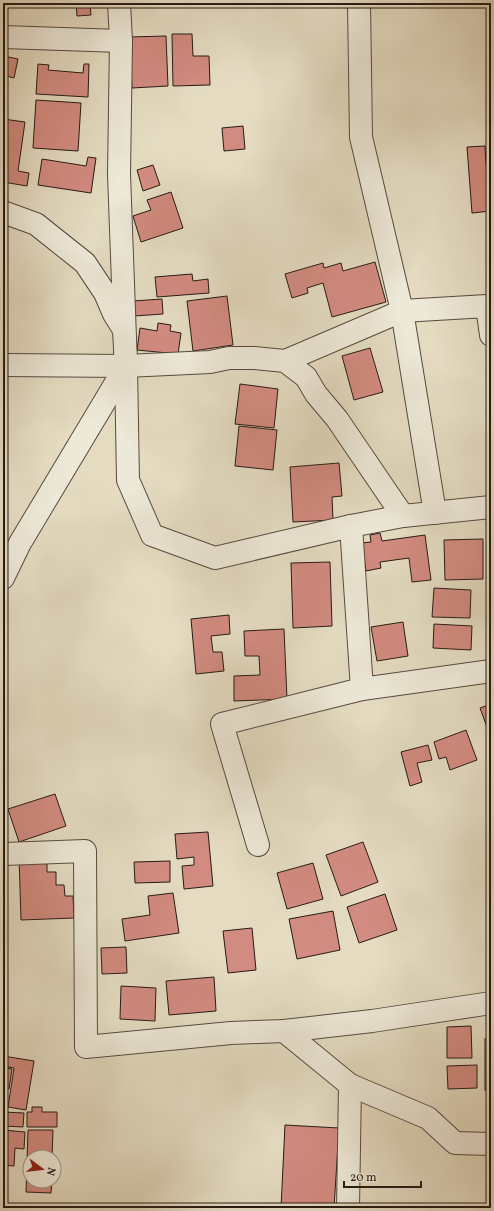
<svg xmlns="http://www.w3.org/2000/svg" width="494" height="1211" font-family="Vollkorn,serif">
  <rect width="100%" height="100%" fill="#e4dbc1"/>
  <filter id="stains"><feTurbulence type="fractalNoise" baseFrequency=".005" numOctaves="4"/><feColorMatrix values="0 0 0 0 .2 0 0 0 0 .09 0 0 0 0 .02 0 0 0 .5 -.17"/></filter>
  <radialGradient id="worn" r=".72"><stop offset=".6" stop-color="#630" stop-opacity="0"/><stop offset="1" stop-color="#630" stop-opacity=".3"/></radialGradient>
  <g fill="#d28b80" stroke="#271a14">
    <polygon points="76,3 90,3 91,15 77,16"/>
    <polygon points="172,34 192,34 193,56 209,56 210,85 173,86"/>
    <polygon points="166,36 168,86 132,88 129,37"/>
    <polygon points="3,56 18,59 14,78 3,75"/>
    <polygon points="38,64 49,65 48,70 83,73 84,64 89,64 88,97 36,94"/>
    <polygon points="3,83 8,84 3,106"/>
    <polygon points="36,100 81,103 78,151 33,148"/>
    <polygon points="3,119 25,122 18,171 29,173 27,186 3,182"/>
    <polygon points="243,126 245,149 224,151 222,128"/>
    <polygon points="485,146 486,165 491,164 491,211 472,213 467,147"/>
    <polygon points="88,157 96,158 91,193 38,185 42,159 86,166"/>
    <polygon points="153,165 160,185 143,191 137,170"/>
    <polygon points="171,192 183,228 141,242 133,216 151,210 147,200"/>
    <polygon points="375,262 386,302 332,317 323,283 307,288 308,293 292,298 285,274 323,263 324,268 341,263 343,271"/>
    <polygon points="192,274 193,281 208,279 209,293 157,297 155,277"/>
    <polygon points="227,296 233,345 193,351 187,301"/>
    <polygon points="162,299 163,314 134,316 133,301"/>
    <polygon points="158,323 171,325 170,331 181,333 178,354 137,350 140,328 157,331"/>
    <polygon points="370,348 383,392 354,400 342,356"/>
    <polygon points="240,384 278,389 274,428 235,424"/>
    <polygon points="239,426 277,430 273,470 235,466"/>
    <polygon points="339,463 342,496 332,497 333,520 293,522 290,467"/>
    <polygon points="380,533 382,541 425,535 431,580 412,582 409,558 380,562 381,568 366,571 362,543 371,542 370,535"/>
    <polygon points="483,539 483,579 445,580 444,540"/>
    <polygon points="330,562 332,626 293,628 291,563"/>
    <polygon points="434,588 471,590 470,618 432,617"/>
    <polygon points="229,615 230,634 211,636 213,652 222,652 224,671 196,674 191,619"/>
    <polygon points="403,622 408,656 377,661 371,627"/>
    <polygon points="434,624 472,626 471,650 433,648"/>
    <polygon points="284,629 287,699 234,701 234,676 260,675 259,656 245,656 244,631"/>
    <polygon points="491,704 491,738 480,708"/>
    <polygon points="466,730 477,760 450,770 446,757 439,759 434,742"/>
    <polygon points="428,745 432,760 417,763 422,782 410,786 401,752"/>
    <polygon points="55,794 66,826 19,842 8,809"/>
    <polygon points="208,832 213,886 184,889 182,866 194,865 194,857 177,859 175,834"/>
    <polygon points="363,842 378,882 341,896 326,855"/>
    <polygon points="47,856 47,872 56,872 56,885 64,885 65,896 73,896 74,918 21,920 19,857"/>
    <polygon points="170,861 170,882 135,883 134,862"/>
    <polygon points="313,863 323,899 287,909 277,873"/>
    <polygon points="173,893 179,933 125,941 122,919 150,915 148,896"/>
    <polygon points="385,894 397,930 359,943 347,907"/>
    <polygon points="333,911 340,950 297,959 289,919"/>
    <polygon points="252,928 256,970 228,973 223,931"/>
    <polygon points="126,947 127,973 102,974 101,948"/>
    <polygon points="214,977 216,1011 169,1015 166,981"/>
    <polygon points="121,986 156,988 155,1021 120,1019"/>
    <polygon points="471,1026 472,1058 447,1058 447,1027"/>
    <rect x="485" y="1039" width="6" height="51"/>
    <polygon points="3,1056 34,1061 26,1110 8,1107 14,1068 3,1066"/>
    <polygon points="477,1065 477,1088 448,1089 447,1066"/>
    <polygon points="3,1067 12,1069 9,1089 3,1089"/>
    <polygon points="3,1097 7,1097 4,1109 3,1108"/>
    <polygon points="32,1107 42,1107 42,1112 57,1112 57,1127 27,1127 27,1112 32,1112"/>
    <polygon points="3,1112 24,1113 23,1127 3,1126"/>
    <polygon points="285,1125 339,1128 334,1208 281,1208"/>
    <polygon points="3,1130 25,1132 24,1149 15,1148 14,1166 3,1165"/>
    <polygon points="28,1130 53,1130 52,1157 30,1157 30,1181 52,1181 51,1193 26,1192"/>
  </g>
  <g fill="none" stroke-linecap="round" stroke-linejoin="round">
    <g stroke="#564a3f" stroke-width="24">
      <g id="minor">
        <polyline points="119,3 121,41 119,174 126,366 128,480 152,535 215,558 351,526 403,516"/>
        <polyline points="359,3 361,137 402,311 435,513"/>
        <polyline points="3,37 121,41"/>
        <polyline points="3,212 36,224 85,263 105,293 114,314 124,330 126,366 210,362 229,358 254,358 285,361 306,377 316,394 337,419 403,516 491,507"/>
        <polyline points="285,361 402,311 487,306 491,335"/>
        <polyline points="3,365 126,366"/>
        <polyline points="351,526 362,689 491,671"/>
        <polyline points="3,578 20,543 126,366"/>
        <polyline points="258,845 222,724 362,689"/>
        <polyline points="4,854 85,851 86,1047 231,1033 284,1031 372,1021 491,1003"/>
        <polyline points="284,1031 350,1085 428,1118 455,1143 491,1144"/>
        <polyline points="348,1208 350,1085"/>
      </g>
    </g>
    <use href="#minor" stroke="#ede8d7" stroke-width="22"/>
  </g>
  <rect width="494" height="1211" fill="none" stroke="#e4dbc1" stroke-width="16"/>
  <rect x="4" y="4" width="486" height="1203" fill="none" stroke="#271a14" stroke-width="2"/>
  <rect x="8" y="8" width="478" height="1195" fill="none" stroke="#271a14"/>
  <g transform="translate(42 1169) rotate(105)"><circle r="19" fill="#ede8d7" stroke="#9e9689"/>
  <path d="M0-3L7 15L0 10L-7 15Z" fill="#8f2418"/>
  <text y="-6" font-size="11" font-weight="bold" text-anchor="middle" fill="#271a14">N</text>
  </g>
  <path d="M344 1181v6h77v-6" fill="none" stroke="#271a14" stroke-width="2"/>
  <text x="350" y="1181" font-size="12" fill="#271a14" stroke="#ede8d7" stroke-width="3" paint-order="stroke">20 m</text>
  <rect width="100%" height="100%" filter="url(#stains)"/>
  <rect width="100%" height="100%" fill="url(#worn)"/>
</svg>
